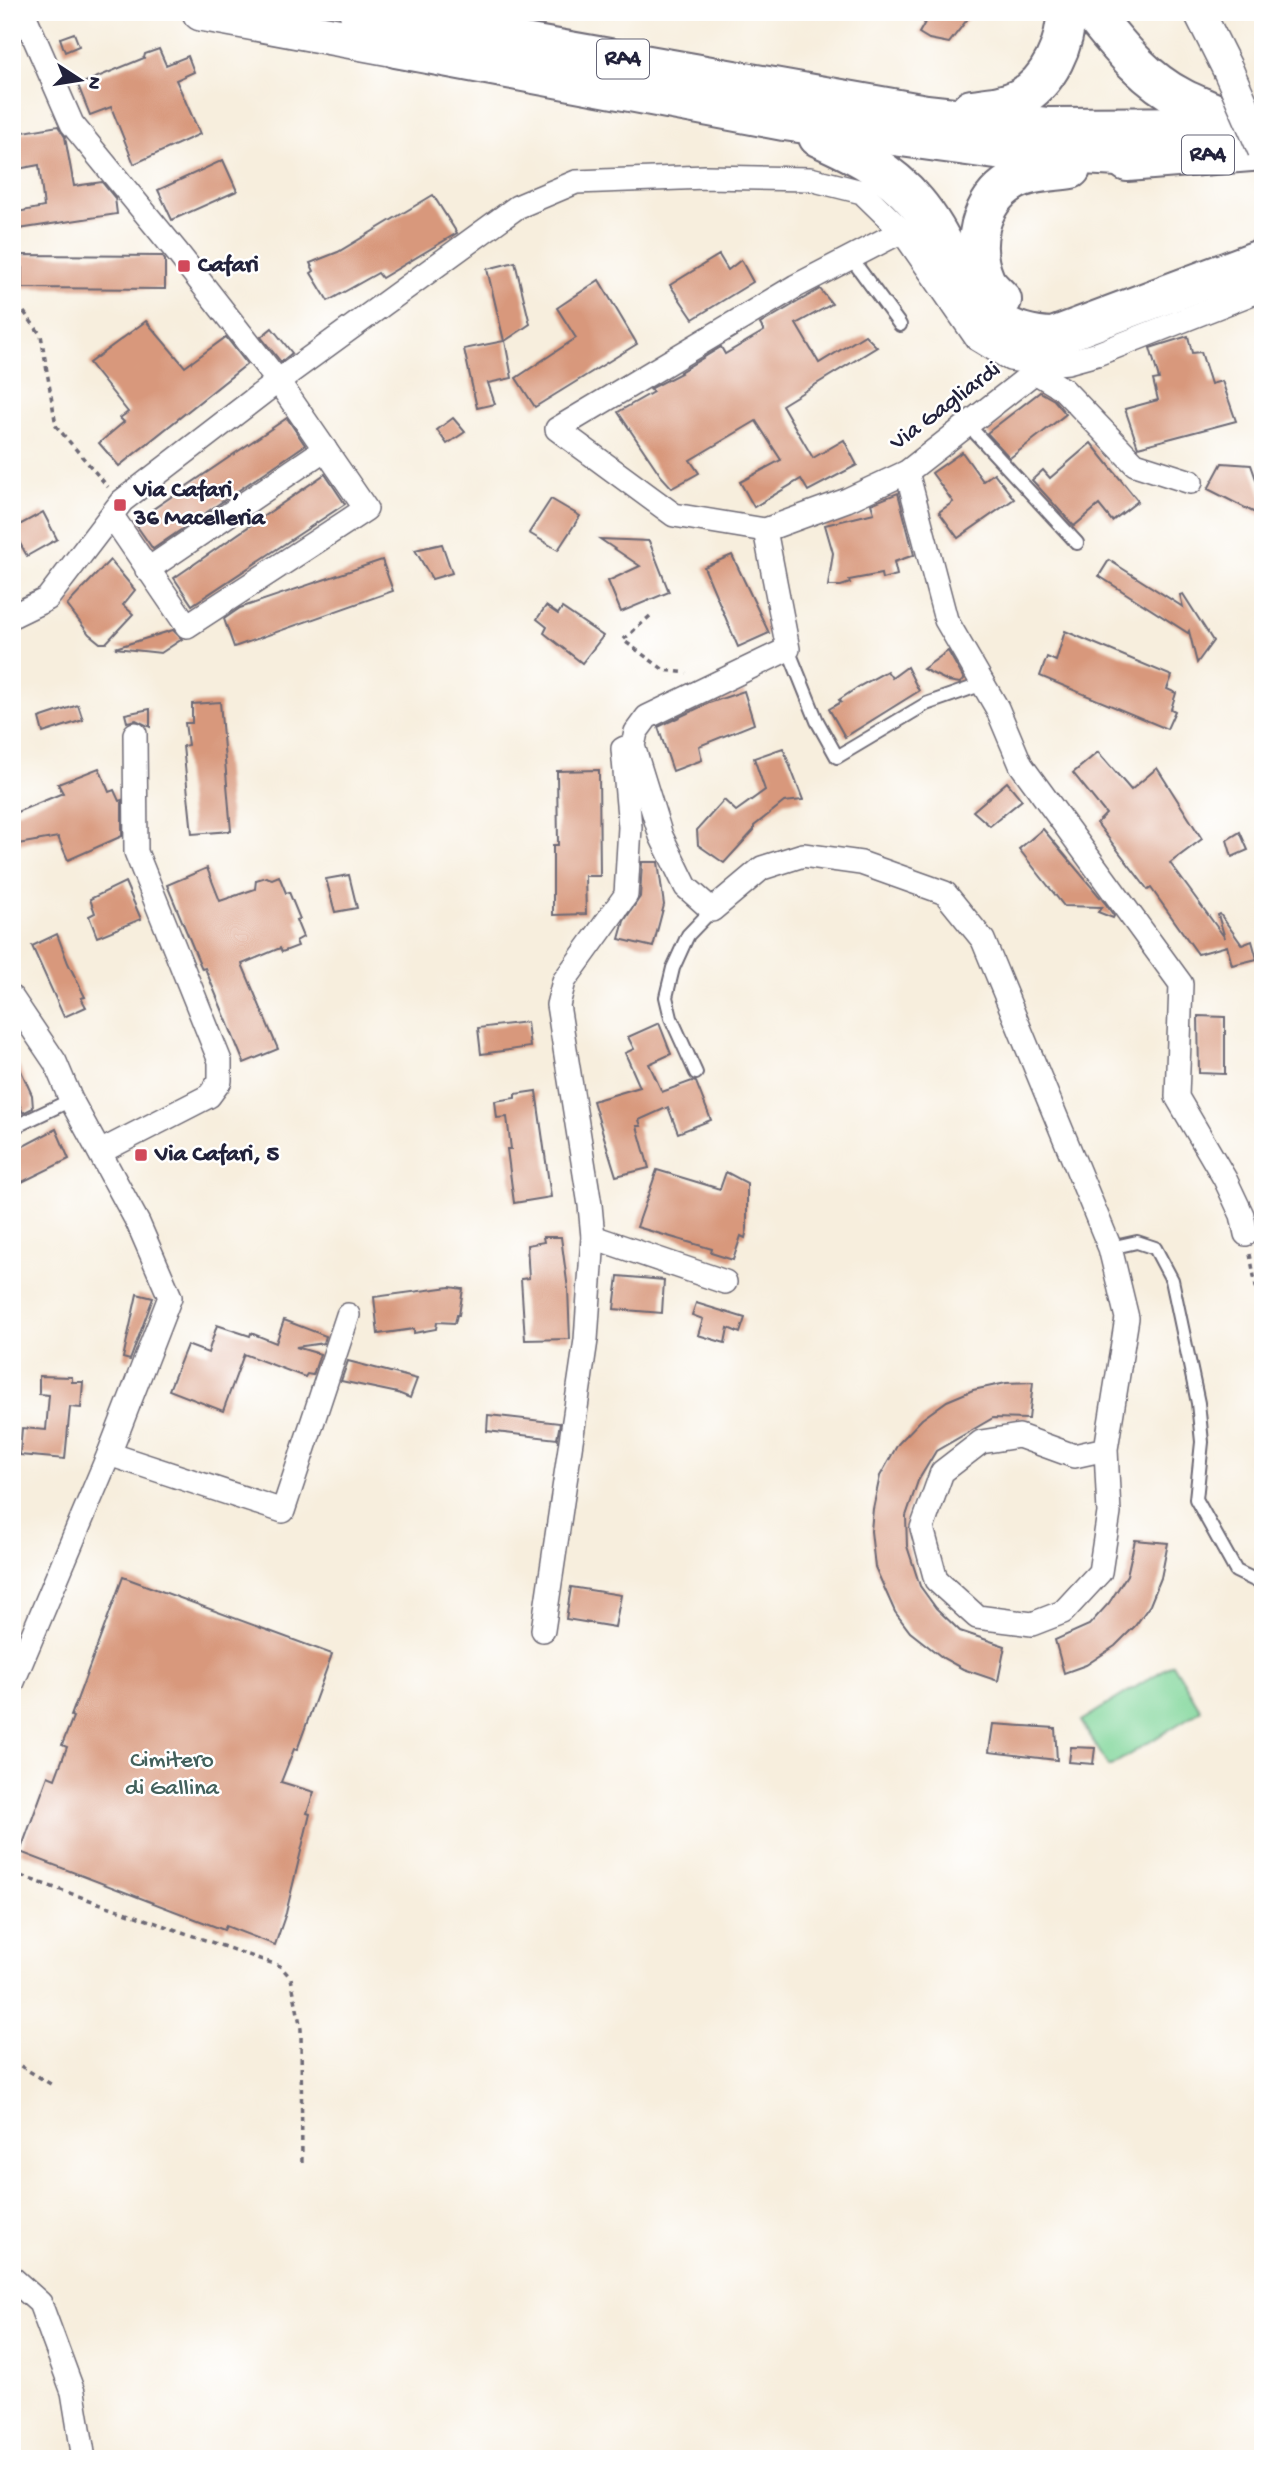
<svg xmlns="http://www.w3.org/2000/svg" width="1275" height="2471" font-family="'Gochi Hand',sans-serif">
  <rect width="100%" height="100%" fill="#fff"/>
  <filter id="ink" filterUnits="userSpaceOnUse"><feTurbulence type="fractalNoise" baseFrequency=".0143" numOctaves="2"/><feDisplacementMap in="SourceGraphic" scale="14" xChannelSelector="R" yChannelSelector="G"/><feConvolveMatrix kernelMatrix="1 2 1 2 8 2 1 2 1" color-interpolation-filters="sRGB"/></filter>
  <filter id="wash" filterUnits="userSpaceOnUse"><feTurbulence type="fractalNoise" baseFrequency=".00686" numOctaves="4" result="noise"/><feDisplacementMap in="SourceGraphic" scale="28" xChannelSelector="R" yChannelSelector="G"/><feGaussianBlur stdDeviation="1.57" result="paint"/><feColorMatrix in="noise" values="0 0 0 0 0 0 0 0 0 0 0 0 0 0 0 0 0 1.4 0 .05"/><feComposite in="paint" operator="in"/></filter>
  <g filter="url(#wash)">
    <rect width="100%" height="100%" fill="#f7eedd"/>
    <polygon fill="#7fd599" stroke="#507c6a" stroke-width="2" points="1173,1664 1201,1710 1109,1767 1081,1721"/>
    <g id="blocks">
      <g fill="#d8987b">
        <polygon points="931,12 973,12 949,43 929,39 919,33"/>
        <polygon points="74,33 79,46 65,52 60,38"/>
        <polygon points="159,49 166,65 188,56 194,72 176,80 200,134 134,164 111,107 90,115 78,85 144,58 145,54"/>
        <polygon points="58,126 65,137 74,186 102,182 115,198 117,214 12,230 12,213 44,207 39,165 12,170 12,134"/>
        <polygon points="223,160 237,191 172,220 158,190"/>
        <polygon points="433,195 457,233 382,278 378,273 328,301 311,273 314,271 310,263 338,252"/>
        <polygon points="22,255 162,256 165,260 165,289 22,288"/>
        <polygon points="719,255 728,270 741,260 753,282 693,319 670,285"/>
        <polygon points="515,262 530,324 505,341 512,378 488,383 495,404 477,408 464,349 504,341 487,269"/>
        <polygon points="599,280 637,344 535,407 516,378 576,338 557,308"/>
        <polygon points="820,289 832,304 796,324 819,363 865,335 877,347 782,405 813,458 844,440 857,465 808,491 801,479 754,507 740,482 781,460 756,421 690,460 699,473 672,488 661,476 618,412 653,392 650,389 681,373 680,372 721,347 725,354 764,331 760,324"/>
        <polygon points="146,321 185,367 226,337 247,364 119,466 99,443 124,422 120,418 128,412 89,363"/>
        <polygon points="272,328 292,353 281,362 261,337"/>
        <polygon points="1188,336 1192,353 1201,352 1211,384 1222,381 1236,421 1138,447 1125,409 1158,400 1153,380 1159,379 1150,348"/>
        <polygon points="1040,392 1054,400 1066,414 1010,458 987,433"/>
        <polygon points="287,418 305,445 153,549 134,522"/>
        <polygon points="453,418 465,432 447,444 437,430"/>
        <polygon points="1091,443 1138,501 1112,521 1099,505 1074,526 1032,480 1043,470 1050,478"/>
        <polygon points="962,452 983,481 994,473 1014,499 958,538 939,512 953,502 932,473"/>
        <polygon points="1222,463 1251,465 1263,499 1263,517 1208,489"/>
        <polygon points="325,474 345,504 192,605 174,578"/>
        <polygon points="898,493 914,555 894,562 897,575 882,579 881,574 849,580 850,583 841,586 828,586 833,553 825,525 874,513 871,504"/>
        <polygon points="551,499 580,516 558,550 529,533"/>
        <polygon points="43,512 57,539 27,556 12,529"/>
        <polygon points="600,539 649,541 669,592 621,612 608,581 640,566"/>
        <polygon points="442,544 452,573 432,579 415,550"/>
        <polygon points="732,555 769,633 738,647 704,567"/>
        <polygon points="110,560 135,590 123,605 133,614 106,643 100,643 89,634 67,605"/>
        <polygon points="382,560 393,591 234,647 224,619 240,608"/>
        <polygon points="1109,560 1183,607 1180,595 1183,594 1213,641 1197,663 1189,631 1188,633 1099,576"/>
        <polygon points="546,606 558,614 562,608 603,636 582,663 544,633 547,627 537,619"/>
        <polygon points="173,630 182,639 161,653 115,648"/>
        <polygon points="1065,631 1172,676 1167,689 1176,693 1171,709 1175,711 1167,729 1040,676 1047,657 1056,661"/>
        <polygon points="948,651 964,679 960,683 948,681 923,669"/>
        <polygon points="907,667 919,691 845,737 829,709 841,702 839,700 858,687 887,671 892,678"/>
        <polygon points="744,691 754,724 699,746 702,760 673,771 658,727 709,703"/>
        <polygon points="220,702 231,831 192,834 183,746 188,745 185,723 192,723 192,704"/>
        <polygon points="78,705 83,720 43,733 39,718"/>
        <polygon points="150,709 150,727 136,720 127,722 125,714"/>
        <polygon points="783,748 803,800 784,802 754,826 754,830 724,863 698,845 697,830 724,800 736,811 765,790 754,758"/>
        <polygon points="1098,752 1131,790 1157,768 1202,839 1170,863 1225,938 1218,915 1220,914 1242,945 1252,941 1257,959 1232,965 1227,946 1198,954 1151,888 1148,890 1097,823 1106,814 1073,773"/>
        <polygon points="99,768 109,792 114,790 119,801 122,800 122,836 68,860 58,837 12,845 12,814 63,793 58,784"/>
        <polygon points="599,770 600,876 585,876 586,914 553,915 553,845 558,845 557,771"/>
        <polygon points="1007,782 1022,800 990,826 973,811"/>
        <polygon points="1043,829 1105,903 1114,916 1113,918 1098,912 1102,907 1064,906 1019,849"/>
        <polygon points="1240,832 1248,850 1232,857 1227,840"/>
        <polygon points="642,862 658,862 664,905 653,947 619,939 624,921 640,897"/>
        <polygon points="207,868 220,901 255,889 256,880 266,877 272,879 279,876 286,893 289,892 300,919 296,920 303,937 296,941 298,946 282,952 280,948 242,964 278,1049 244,1063 205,968 202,969 167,885"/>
        <polygon points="349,875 357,908 335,912 326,879"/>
        <polygon points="125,882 141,919 97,937 89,916 95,913 90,899"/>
        <polygon points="57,934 68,963 85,997 81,998 86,1007 64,1017 32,946"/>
        <polygon points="1198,1016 1225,1017 1225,1074 1199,1073"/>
        <polygon points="527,1022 530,1047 481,1054 478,1028"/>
        <polygon points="659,1023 671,1054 649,1064 662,1092 692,1081 696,1082 711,1120 678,1133 668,1107 639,1120 641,1126 637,1126 649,1168 616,1176 593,1101 640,1087 625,1053 634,1049 628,1037"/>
        <polygon points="12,1051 32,1095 33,1108 23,1113 18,1101 12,1104"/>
        <polygon points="536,1091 551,1197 514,1203 507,1149 511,1149 507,1117 497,1118 495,1101 515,1098 515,1094"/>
        <polygon points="56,1129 69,1159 12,1187 12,1152"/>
        <polygon points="657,1170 720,1189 726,1172 747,1183 747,1229 745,1238 741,1236 733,1260 711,1253 712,1249 637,1227"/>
        <polygon points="543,1237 561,1237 568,1289 570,1339 525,1340 521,1279 529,1278 527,1245 544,1242"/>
        <polygon points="618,1276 664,1280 662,1313 614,1309"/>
        <polygon points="450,1287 463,1289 459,1315 457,1315 455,1323 437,1322 436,1329 414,1333 414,1329 378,1334 374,1297"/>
        <polygon points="137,1294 153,1298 130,1360 123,1358"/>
        <polygon points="696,1303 745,1318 740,1333 728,1328 725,1343 698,1335 703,1319 692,1315"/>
        <polygon points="284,1320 326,1336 324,1343 296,1347 320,1354 313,1375 307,1374 305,1377 244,1354 223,1411 169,1390 187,1345 208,1353 217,1325 250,1336 251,1333 276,1343"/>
        <polygon points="348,1361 417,1379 410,1398 398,1393 341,1381"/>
        <polygon points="39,1376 72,1377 72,1382 83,1382 81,1408 70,1407 65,1459 20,1455 22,1428 46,1430 49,1395 39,1394"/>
        <polygon points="1033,1382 1029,1419 993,1418 936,1451 918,1481 906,1516 907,1546 920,1586 936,1608 960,1631 1005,1646 998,1681 963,1669 943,1658 910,1632 895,1612 875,1567 871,1531 873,1509 880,1476 898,1444 922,1419 947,1401 973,1390 1006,1383"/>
        <polygon points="488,1415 560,1423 557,1439 487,1431"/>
        <polygon points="1135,1540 1168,1543 1161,1578 1150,1605 1135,1626 1115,1646 1086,1665 1064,1673 1055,1640 1089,1625 1109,1603 1127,1575"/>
        <polygon points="123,1577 332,1654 297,1750 294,1749 281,1782 314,1792 307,1813 310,1814 286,1913 275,1945 226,1926 224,1930 20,1852 48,1776 55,1779 67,1747 62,1745 73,1717 71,1716"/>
        <polygon points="571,1587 621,1595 615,1627 566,1619"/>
        <polygon points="993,1724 1055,1728 1057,1760 989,1752"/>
        <polygon points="1071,1747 1095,1748 1093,1764 1069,1762"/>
      </g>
    </g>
  </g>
  <g filter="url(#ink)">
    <use href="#blocks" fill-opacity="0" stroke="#6d6974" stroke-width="2"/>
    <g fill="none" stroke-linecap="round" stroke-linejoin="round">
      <g stroke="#6d6974" stroke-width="16">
        <g id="service">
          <polyline points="851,258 900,325"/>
          <polyline points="969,426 1077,543"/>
          <polyline points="788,649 817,721 837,757 926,704 983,684"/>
          <polyline points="696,1073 671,1018 666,997 673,968 688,935 712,910"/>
          <polyline points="12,1128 71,1100"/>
          <polyline points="1110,1248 1137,1242 1155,1248 1172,1280 1198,1403 1202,1442 1196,1499 1236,1571 1263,1584"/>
        </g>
      </g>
      <g stroke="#6d6974" stroke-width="26">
        <g id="minor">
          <polyline points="23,12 72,124 177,252 278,381 366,509 187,626 112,516"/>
          <polyline points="902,231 796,286 557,429 674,515 765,530 847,500 907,472 1045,364 1068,362 1097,354 1263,289"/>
          <polyline points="1035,372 1063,389 1135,464 1191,482"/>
          <polyline points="907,472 946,620 997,708 1021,765 1181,984 1177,1097 1225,1179 1242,1215 1246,1234"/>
          <polyline points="765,530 788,649 647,717 636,732 633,746 661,836 686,887 712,910 762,868 803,855 861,863 945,893 983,940 1110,1248 1127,1318 1106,1449 1109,1513 1100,1572 1063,1612 1032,1624 977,1617 936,1580 922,1528 942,1472 981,1442 1019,1436 1074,1456 1106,1449"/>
          <polyline points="147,570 325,449"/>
          <polyline points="12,616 47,599 122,501 278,381 517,207 576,182 706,177 810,179 862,192 902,231 977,339 1010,359 1045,364"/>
          <polyline points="12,998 55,1062 71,1100 138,1223 170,1297 109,1454 12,1684"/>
          <polyline points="100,1152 209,1096 220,1081 220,1061 136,852 135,734"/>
          <polyline points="593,1237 725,1282"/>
          <polyline points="109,1454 283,1511 348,1315"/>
          <polyline points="543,1630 586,1340 593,1237 590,1205 558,1005 564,981 626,895 630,827 623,749 625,748"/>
          <polyline points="12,2278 40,2303 73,2392 84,2459"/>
        </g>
      </g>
      <g stroke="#6d6974" stroke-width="33">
        <polyline id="tertiary" points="1199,12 1228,70"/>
      </g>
      <g stroke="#6d6974" stroke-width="40">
        <g id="primary">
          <polyline points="201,12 396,48"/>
          <polyline points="358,12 400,21"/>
        </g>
      </g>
      <g stroke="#6d6974" stroke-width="42">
        <g id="motorway">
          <path d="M1091,12c27,33 53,67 91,86 17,9 34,13 49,24"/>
          <polyline points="400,21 926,114 1047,127 1236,126 1263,123"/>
          <polyline points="396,48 784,121 996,150 1153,159"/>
          <path d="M971,109c17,-2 34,-3 49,-11 29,-16 46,-54 46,-86"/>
          <path d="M818,137c36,16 71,33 98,65 47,55 46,132 137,135l210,-79"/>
          <polyline points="1127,162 1263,151"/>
          <path d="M1002,300c-5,-6 -14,-13 -17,-20 -15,-34 -6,-78 27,-98 16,-10 40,-10 59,-13"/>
        </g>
      </g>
      <g stroke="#6d6974" stroke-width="3.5" stroke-dasharray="5 5" stroke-linecap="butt">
        <polyline points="12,296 41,335 56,426 108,487"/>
        <polyline points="650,616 623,640 664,670 687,673"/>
        <polyline points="1250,1254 1256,1287 1263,1300"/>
        <polyline points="12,1873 280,1966 291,1978 301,2029 302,2166"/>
        <polyline points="12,2061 54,2086"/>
      </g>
      <use href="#service" stroke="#fff" stroke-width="12"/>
      <use href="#minor" stroke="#fff" stroke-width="23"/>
      <use href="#tertiary" stroke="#fff" stroke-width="30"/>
      <use href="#primary" stroke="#fff" stroke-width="37"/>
      <use href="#motorway" stroke="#fff" stroke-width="38"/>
      <g stroke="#6d6974" stroke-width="33" stroke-linecap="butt">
        <polyline id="tertiary-bridge" points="1228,70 1263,150"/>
      </g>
      <use href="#tertiary-bridge" stroke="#fff" stroke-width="30"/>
    </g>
  </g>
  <g fill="#d1495b" stroke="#fff" stroke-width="2.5">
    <rect x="177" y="259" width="14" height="14" rx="3.5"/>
    <rect x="113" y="498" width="14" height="14" rx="3.5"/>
    <rect x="134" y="1148" width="14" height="14" rx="3.5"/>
  </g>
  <g text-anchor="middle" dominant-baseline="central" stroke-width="5" stroke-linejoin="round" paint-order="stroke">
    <g fill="#fff" stroke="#646476" stroke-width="2">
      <rect x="597" y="39.5" width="52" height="39" rx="5"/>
      <rect x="1182" y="135.5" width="52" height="39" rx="5"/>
    </g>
    <g font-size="23" font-weight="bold" fill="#22223b">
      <text x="623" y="59">RA4</text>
      <text x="1208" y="155">RA4</text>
    </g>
    <g font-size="24" font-weight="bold" fill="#22223b" stroke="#fff" text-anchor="start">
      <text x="198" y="266">Cafari</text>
      <text x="134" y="491">Via Cafari,<tspan x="134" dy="28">36 Macelleria</tspan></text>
      <text x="155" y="1155">Via Cafari, 5</text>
    </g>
    <g font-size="24" fill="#22223b" stroke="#fff">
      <text transform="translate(946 407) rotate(-37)">Via Gagliardi</text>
    </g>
    <g font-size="24" fill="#43615c" stroke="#fff">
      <text x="172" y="1761">Cimitero<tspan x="172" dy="28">di Gallina</tspan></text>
    </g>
  </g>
  <rect width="1275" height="2471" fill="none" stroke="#fff" stroke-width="42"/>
  <g transform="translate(80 80) rotate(102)" stroke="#ffffff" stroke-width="5" paint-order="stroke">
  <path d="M0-5L12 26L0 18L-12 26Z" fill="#22223b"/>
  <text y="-10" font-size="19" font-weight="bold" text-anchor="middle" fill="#22223b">N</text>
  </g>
</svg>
